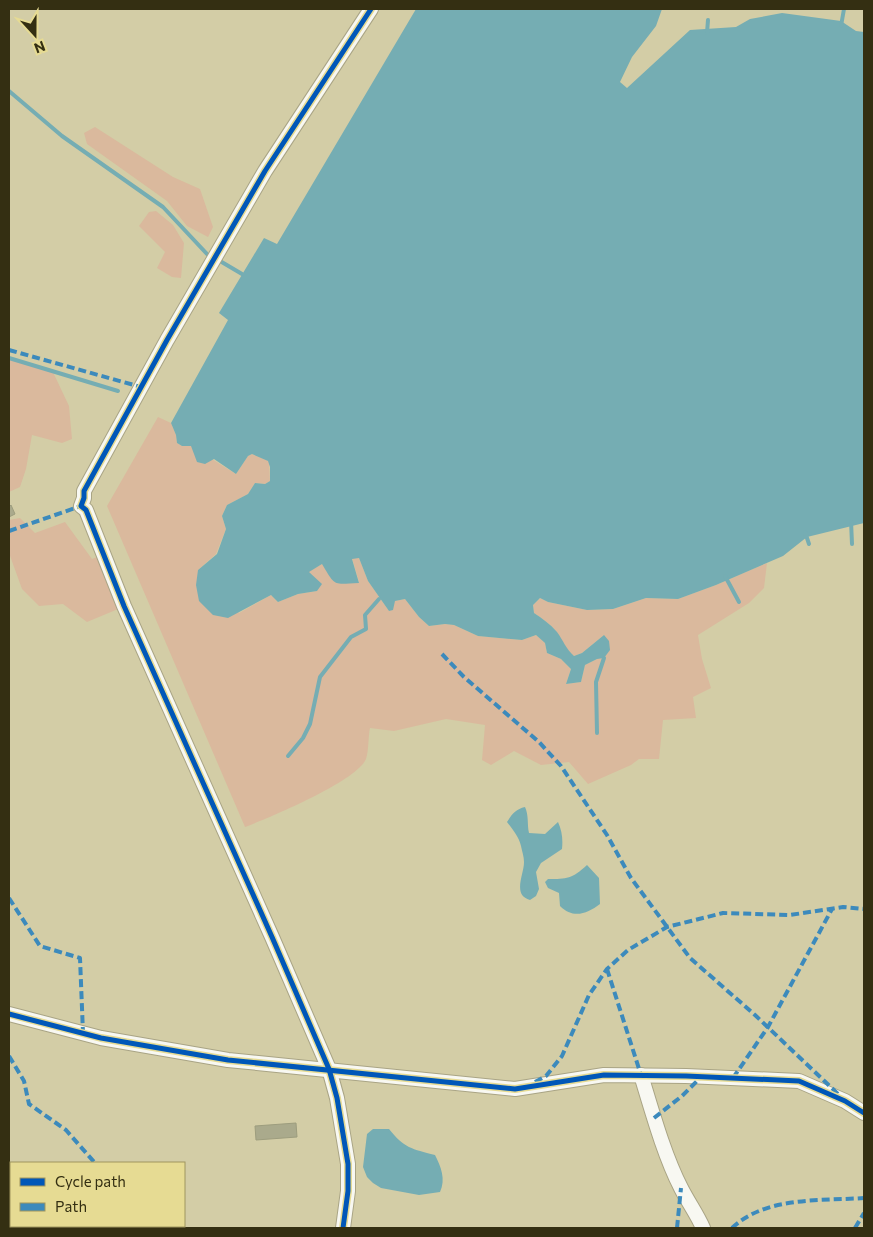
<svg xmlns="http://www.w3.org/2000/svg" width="873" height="1237" font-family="Commissioner,sans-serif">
  <rect width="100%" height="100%" fill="#d3cda6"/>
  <g fill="#dab99d">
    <polygon points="95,127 173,177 200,189 213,227 208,237 187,226 167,201 87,144 84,133"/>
    <polygon points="156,211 173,225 184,243 181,278 172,277 157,268 165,252 139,226 149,212"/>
    <polygon points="10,358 52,370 69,406 72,439 62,443 32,435 26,469 20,487 9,492 9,363"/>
    <path d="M158,417l13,6 5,12 1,8 5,3h9l45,28 12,-18 4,-2 17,7 1,20 -5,3 -10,-1 -7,11 -21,11 -5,11 4,13 -10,25 -18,16 41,43 32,-18 7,7 20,-8 19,-3 -9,-19 14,-8 37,18 -7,-24h7l9,23 21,30 6,-10 10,-2 14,18 10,9 16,-2 9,1 24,11 44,4 14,-5 9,8 2,10 14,6 10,10 -5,15 15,-2 4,-17 12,-6 7,-24 -22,18 -8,3c-8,-6 -11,-14 -16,-22 -6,-9 -15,-15 -24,-21l-1,-8 7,-7 8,4 39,8 26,-1 33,-11 32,1 38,-14 51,-22 -3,25 -15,15 -51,32 4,24 9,29 -18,9 3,21 -33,2 -4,39h-20l-8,6 -43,19 -19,-22 -28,3 -27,-14 -23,14 -9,-5 3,-35 -39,-6 -52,12 -24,-3c-2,9 -1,22 -4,31 -9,22 -97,59 -121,68l-138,-321z"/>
    <polygon points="20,518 35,533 65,522 92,559 102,555 123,607 87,622 63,604 39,606 22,589 9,553 9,520"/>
  </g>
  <g fill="#75adb3">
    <path d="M416,9h246l-6,17 -24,31 -12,25 7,6 63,-58 46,-3 14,-8 32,-6 59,8 15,10 8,1v491l-57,14 -24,19 -67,29 -38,14 -32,-1 -33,11 -26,1 -39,-8 -8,-4 -7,7 1,8c8,5 16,11 23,19 6,8 9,17 17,24l8,-3 22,-18 5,6 1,9 -6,8 -7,1 -12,6 -4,17 -15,2 5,-15 -10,-10 -14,-6 -2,-10 -9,-8 -14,5 -44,-4 -24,-11 -9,-1 -16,2 -10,-9 -14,-18 -10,2 -2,9 -4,1 -21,-30 -9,-23 -7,1 7,24c-27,1 -23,4 -37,-19l-13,8 13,12 -5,7 -19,3 -20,8 -7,-7 -43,23 -15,-3 -14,-14 -3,-16 2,-15 19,-16 9,-25 -4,-13 5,-11 21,-11 7,-11 10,1 5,-3v-14l-2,-6 -16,-7 -4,2 -12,18 -22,-15 -9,5 -8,-2 -6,-16h-9l-5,-3 -1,-8 -5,-12 57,-103 -9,-7 45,-75 13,6z"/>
    <path d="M525,807c4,9 2,17 4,26l16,1 13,-12c4,9 5,17 4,27l-21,14 -5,9 3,17 -3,7 -6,4c-18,-5 -6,-25 -6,-38 0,-5 -2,-11 -3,-16 -2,-9 -8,-16 -14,-24 5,-8 9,-13 18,-15z"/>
    <path d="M587,865l12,13 1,26c-13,10 -27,15 -40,2l-1,-13 -11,-5 -3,-6 3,-3c19,0 24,0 39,-14z"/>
    <path d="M373,1129h16c15,19 23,20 46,26 6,12 11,24 5,37l-21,3 -38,-7 -8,-5 -6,-6 -4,-10 4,-33z"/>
  </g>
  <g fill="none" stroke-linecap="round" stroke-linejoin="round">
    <g stroke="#75adb3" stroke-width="4">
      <polyline points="841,26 844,9"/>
      <polyline points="707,33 708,20"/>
      <polyline points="9,91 62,136 163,207 208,255"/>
      <polyline points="220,261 242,274"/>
      <polyline points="9,358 118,391"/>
      <polyline points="851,521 852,544"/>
      <polyline points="805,532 809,544"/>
      <polyline points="725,576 739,602"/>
      <polyline points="597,733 596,682 604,658"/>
      <polyline points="288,756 303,738 310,724 320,677 351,637 366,629 365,615 379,599"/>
    </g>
  </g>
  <g fill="#aaaa8c" stroke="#9d9d7e">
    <polygon points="11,505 15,514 9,517 9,507"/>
    <polygon points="296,1123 297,1137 256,1140 255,1126"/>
  </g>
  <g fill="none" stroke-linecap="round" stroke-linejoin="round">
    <g stroke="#a9a485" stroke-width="16">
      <g id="street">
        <polyline points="9,1014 101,1038 228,1060 515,1089 604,1075 686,1076 799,1081 845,1101 864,1113"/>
        <path d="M641,1075c11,36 23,80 40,113 7,14 16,26 22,40"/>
        <polyline points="343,1228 348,1191 348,1164 337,1098 329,1069 272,937 124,606 86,510 81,506 84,498 84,491 167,340 265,171 371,9"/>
      </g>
    </g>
    <use href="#street" stroke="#f8f8f2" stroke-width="14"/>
    <g stroke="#3c8abc" stroke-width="4" stroke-dasharray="8 4" stroke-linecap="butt">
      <polyline points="9,350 141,387"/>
      <polyline points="9,531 81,506"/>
      <polyline points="442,654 464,677 539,742 561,766 607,835 631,878 690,958 755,1015 838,1094"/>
      <polyline points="9,898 40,946 80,958 83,1033"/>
      <polyline points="607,969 641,1075"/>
      <polyline points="9,1056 24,1081 29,1104 66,1130 95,1163"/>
      <polyline points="733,1078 768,1027 832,909"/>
      <polyline points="535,1082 546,1076 562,1056 589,995 607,969 628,950 667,927 723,913 790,915 843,907 864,909"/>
      <polyline points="654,1118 682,1096 701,1077"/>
      <polyline points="162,1226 166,1228"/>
      <polyline points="87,1228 133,1227 141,1228"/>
      <polyline points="677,1228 681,1188"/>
      <path d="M732,1228c34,-32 89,-27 132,-30"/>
      <polyline points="855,1228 864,1213"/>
    </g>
    <g stroke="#e6db93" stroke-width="8">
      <g id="cycleway">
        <polyline points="9,1014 101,1038 228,1060 515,1089 604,1075 686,1076 799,1081 845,1101 864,1113"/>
        <polyline points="343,1228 348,1191 348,1164 337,1098 329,1069 272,937 124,606 86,510 81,506 84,498 84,491 167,340 265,171 371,9"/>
      </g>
    </g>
    <use href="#cycleway" stroke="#0057b8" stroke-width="5"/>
  </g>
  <rect width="873" height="1237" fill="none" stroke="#342f12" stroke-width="20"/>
  <rect x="10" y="1162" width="175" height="65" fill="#e6db93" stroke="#9f965f"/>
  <rect x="20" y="1178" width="25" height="8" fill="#0057b8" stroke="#9f965f"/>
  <text x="55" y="1187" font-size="15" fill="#342f12">Cycle path</text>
  <rect x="20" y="1203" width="25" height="8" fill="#3c8abc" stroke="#9f965f"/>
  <text x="55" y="1212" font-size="15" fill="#342f12">Path</text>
  <g transform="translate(35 35) rotate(159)" stroke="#e6db93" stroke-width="4" paint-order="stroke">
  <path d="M0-4L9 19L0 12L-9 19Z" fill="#342f12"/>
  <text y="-8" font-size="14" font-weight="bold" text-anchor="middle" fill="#342f12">N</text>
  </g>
</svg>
